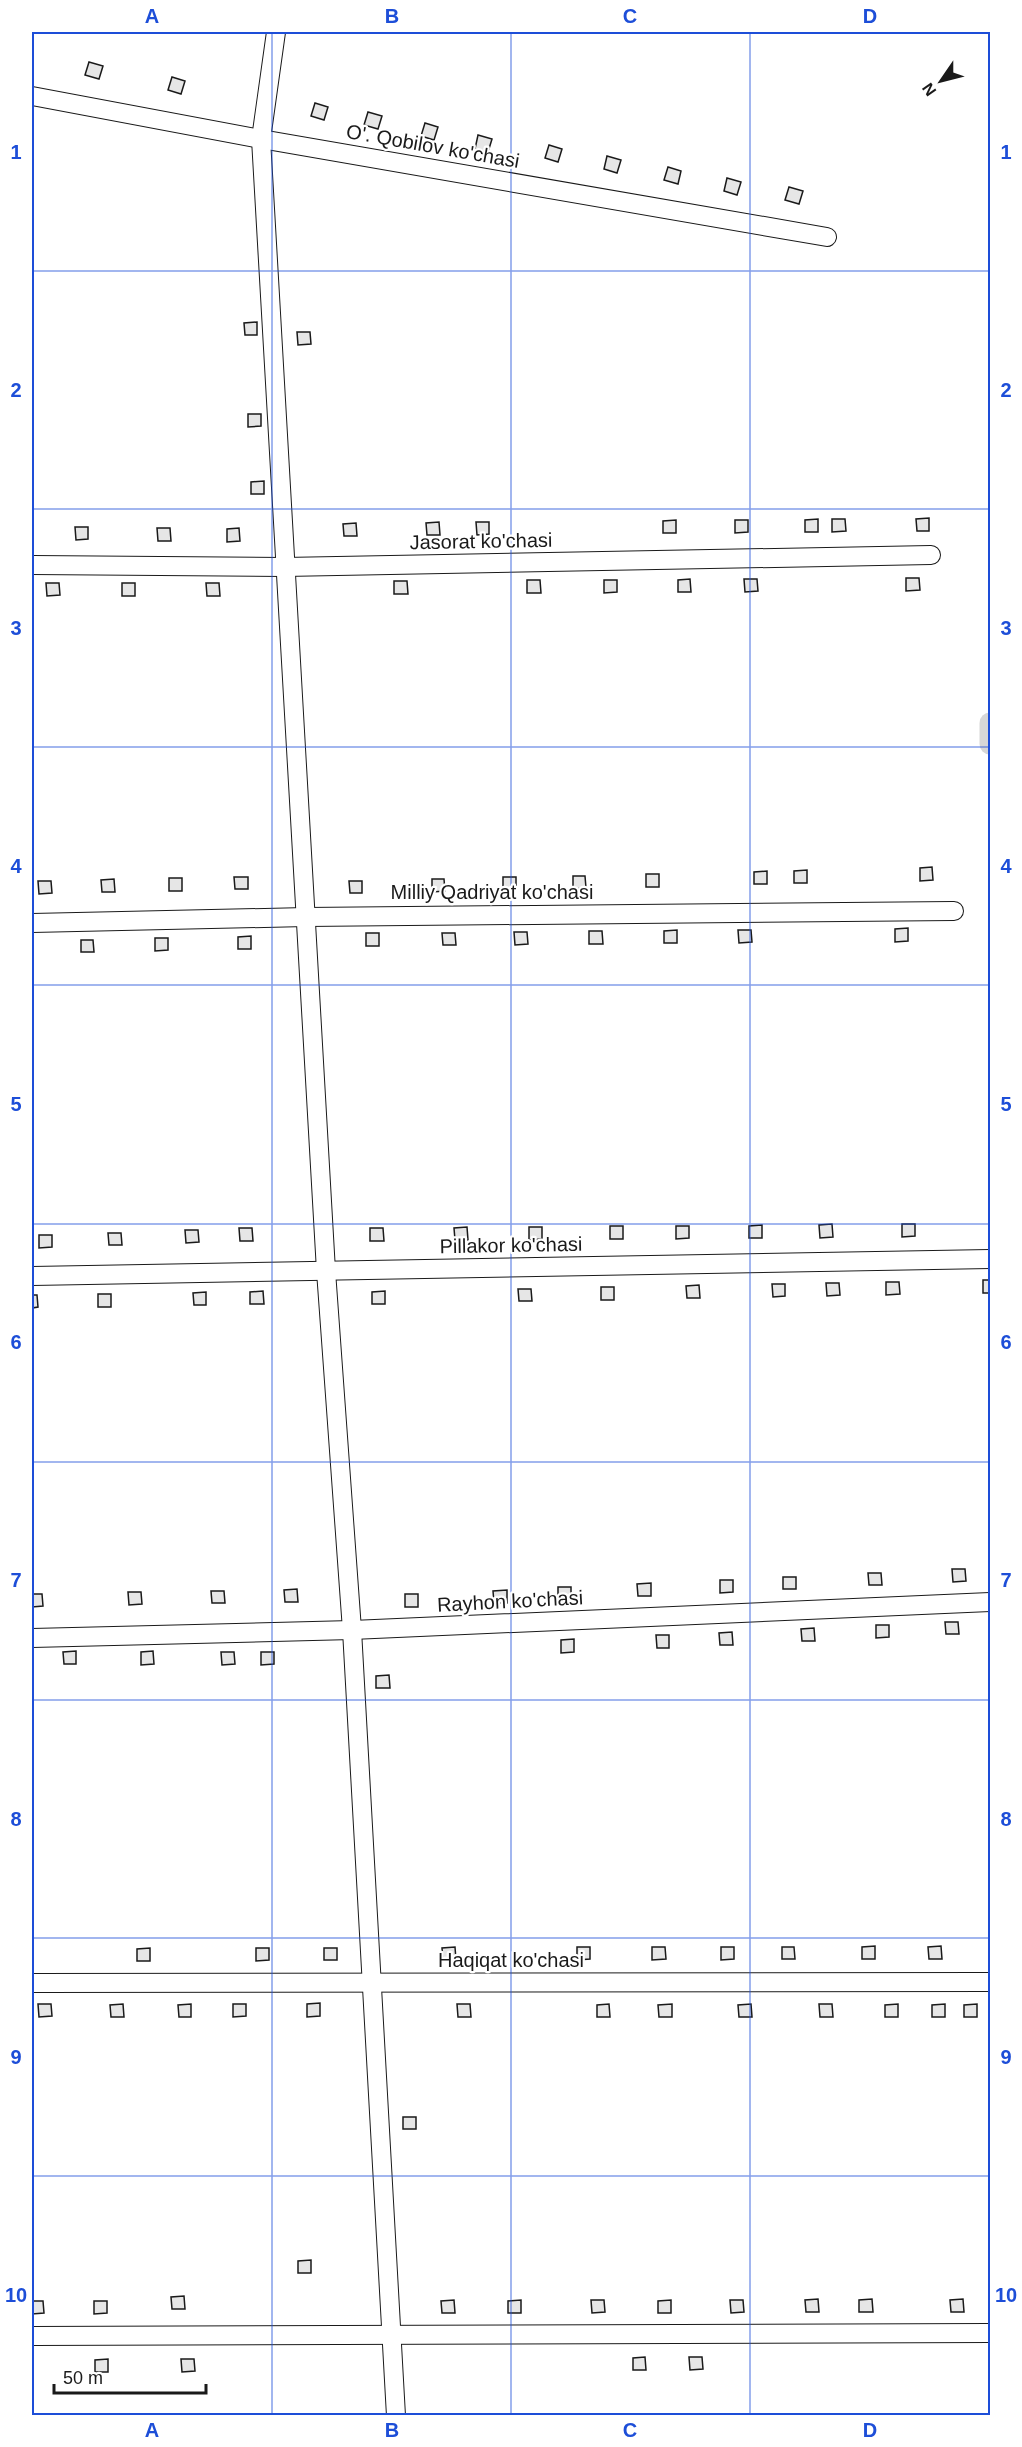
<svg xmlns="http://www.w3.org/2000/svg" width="1022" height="2447" font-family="Arial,sans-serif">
  <rect width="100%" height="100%" fill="#fff"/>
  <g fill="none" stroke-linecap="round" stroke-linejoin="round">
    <polyline stroke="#d7d7d7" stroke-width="21" points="990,723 990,744"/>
  </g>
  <g fill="#e6e6e6" stroke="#1a1a1a" stroke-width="1.5">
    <polygon points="89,62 103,66 99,79 85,75"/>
    <polygon points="172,77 185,81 181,94 168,90"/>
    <polygon points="315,103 328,107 324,120 311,116"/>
    <polygon points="368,112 382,116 378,129 364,125"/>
    <polygon points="425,123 438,127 434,140 421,136"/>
    <polygon points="478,135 492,139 488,152 475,149"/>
    <polygon points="549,145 562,149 558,162 545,158"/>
    <polygon points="607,156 621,160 617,173 604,169"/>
    <polygon points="668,167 681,171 678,184 664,180"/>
    <polygon points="727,178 741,182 737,195 724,191"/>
    <polygon points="789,187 803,191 799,204 785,200"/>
    <polygon points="257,322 257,335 245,335 244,323"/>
    <polygon points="297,332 310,332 311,344 298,345"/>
    <polygon points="248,414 261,414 261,426 248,427"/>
    <polygon points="264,481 264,494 251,494 251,482"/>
    <polygon points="929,518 929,531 917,531 916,519"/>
    <polygon points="818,519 818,532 805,532 805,520"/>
    <polygon points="832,519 845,519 846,531 832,532"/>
    <polygon points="676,520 676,533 663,533 663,521"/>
    <polygon points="735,520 748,520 748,532 735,533"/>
    <polygon points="439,522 440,535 427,535 426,523"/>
    <polygon points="476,522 489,522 489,534 477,535"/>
    <polygon points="356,523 357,536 344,536 343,524"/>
    <polygon points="75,527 88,527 88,539 76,540"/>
    <polygon points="157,528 170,528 171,541 158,541"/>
    <polygon points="239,528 240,541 227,542 227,529"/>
    <polygon points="906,578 919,578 920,590 906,591"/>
    <polygon points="690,579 691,592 678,592 678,580"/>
    <polygon points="744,579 757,579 758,591 745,592"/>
    <polygon points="527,580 540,580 541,593 527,593"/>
    <polygon points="604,580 617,580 617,592 604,593"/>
    <polygon points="394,581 407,581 408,594 394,594"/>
    <polygon points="46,583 59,583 60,595 47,596"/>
    <rect x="122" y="583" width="13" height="13"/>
    <polygon points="206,583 219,583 220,596 207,596"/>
    <polygon points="932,867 933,880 920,881 920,868"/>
    <polygon points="807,870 807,883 794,883 794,871"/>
    <polygon points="767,871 767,884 754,884 754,872"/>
    <rect x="646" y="874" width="13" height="13"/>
    <polygon points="573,876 585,876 586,888 573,889"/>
    <polygon points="234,877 248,877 248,889 235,889"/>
    <rect x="503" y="877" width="13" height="13"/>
    <rect x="169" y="878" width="13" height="13"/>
    <polygon points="114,879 115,892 102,892 101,880"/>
    <polygon points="432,879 444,879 445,891 432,892"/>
    <polygon points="38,881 51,881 52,893 39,894"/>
    <polygon points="349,881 362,881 362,893 350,893"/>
    <polygon points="908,928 908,941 895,942 895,929"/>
    <polygon points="677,930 677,943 664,943 664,931"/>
    <polygon points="738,930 751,930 752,942 739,943"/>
    <polygon points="589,931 602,931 603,944 589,944"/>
    <polygon points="514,932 527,932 528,944 515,945"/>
    <rect x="366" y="933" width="13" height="13"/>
    <polygon points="442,933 455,933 456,945 443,945"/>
    <polygon points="251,936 251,949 238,949 238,937"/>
    <polygon points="155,938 168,938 168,950 155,951"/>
    <polygon points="81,940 93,940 94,952 81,952"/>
    <polygon points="832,1224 833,1237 820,1238 819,1225"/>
    <polygon points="902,1224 915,1224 915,1236 902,1237"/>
    <polygon points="762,1225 762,1238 749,1238 749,1226"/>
    <rect x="610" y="1226" width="13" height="13"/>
    <polygon points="676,1226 689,1226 689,1238 676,1239"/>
    <polygon points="467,1227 468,1240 455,1240 454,1228"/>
    <polygon points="529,1227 542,1227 542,1239 529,1240"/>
    <polygon points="239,1228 252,1228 253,1241 240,1241"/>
    <polygon points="370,1228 383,1228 384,1241 370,1241"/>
    <polygon points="185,1230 198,1230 199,1242 186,1243"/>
    <polygon points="108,1233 121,1233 122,1245 109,1245"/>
    <polygon points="39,1235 52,1235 52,1247 39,1248"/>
    <rect x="983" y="1280" width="7" height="13"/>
    <polygon points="886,1282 899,1282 900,1294 886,1295"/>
    <polygon points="826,1283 839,1283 840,1295 827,1296"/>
    <polygon points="772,1284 785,1284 785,1296 773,1297"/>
    <polygon points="699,1285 700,1298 687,1298 686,1286"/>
    <rect x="601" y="1287" width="13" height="13"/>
    <polygon points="518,1289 531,1289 532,1301 519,1301"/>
    <polygon points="263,1291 264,1304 250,1304 250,1292"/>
    <polygon points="385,1291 385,1304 372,1304 372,1292"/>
    <polygon points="206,1292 206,1305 194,1305 193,1293"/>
    <rect x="98" y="1294" width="13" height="13"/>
    <polygon points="32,1295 37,1295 38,1307 32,1308"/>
    <polygon points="952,1569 965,1569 966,1581 953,1582"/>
    <polygon points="868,1573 881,1573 882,1585 869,1585"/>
    <rect x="783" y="1577" width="13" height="12"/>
    <polygon points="720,1580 733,1580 733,1592 720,1593"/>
    <polygon points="651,1583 651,1596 638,1596 637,1584"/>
    <rect x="558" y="1587" width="13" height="13"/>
    <polygon points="297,1589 298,1602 285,1602 284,1590"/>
    <polygon points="507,1590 507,1603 494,1603 493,1591"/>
    <polygon points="211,1591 224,1591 225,1603 212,1603"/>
    <polygon points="128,1592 141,1592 142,1604 129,1605"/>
    <polygon points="32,1594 42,1594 43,1606 32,1607"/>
    <rect x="405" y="1594" width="13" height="13"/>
    <polygon points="945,1622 958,1622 959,1634 946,1634"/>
    <polygon points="876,1625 889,1625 889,1637 876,1638"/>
    <polygon points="814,1628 815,1641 802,1641 801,1629"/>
    <polygon points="732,1632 733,1645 720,1645 719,1633"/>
    <polygon points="656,1635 669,1635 669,1648 657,1648"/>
    <polygon points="574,1639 574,1652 561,1653 561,1640"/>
    <polygon points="76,1651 76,1664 64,1664 63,1652"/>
    <polygon points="153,1651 154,1664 141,1665 141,1652"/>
    <polygon points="221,1652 234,1652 235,1664 222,1665"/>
    <polygon points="261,1652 274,1652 274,1664 261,1665"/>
    <polygon points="389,1675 390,1688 376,1688 376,1676"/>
    <polygon points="875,1946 875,1959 862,1959 862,1947"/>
    <polygon points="941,1946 942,1959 929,1959 928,1947"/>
    <polygon points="455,1947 456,1960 443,1960 442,1948"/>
    <polygon points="577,1947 590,1947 590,1959 577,1960"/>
    <polygon points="652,1947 665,1947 666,1959 652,1960"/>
    <polygon points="721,1947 734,1947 734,1959 721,1960"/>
    <polygon points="782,1947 794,1947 795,1959 782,1959"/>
    <polygon points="150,1948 150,1961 137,1961 137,1949"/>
    <polygon points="256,1948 269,1948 269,1960 256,1961"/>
    <rect x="324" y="1948" width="13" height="12"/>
    <polygon points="320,2003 320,2016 307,2017 307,2004"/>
    <polygon points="38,2004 51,2004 52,2016 39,2017"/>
    <polygon points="123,2004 124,2017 111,2017 110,2005"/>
    <polygon points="191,2004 191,2017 179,2017 178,2005"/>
    <polygon points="233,2004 246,2004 246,2016 233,2017"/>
    <polygon points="457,2004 470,2004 471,2017 458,2017"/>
    <polygon points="609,2004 610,2017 597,2017 597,2005"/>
    <polygon points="672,2004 672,2017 659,2017 658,2005"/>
    <polygon points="751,2004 752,2017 739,2017 738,2005"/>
    <polygon points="819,2004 832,2004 833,2017 820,2017"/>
    <polygon points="898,2004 898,2017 885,2017 885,2005"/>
    <polygon points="945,2004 945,2017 932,2017 932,2005"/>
    <polygon points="977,2004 977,2017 964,2017 964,2005"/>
    <rect x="403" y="2117" width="13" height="12"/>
    <polygon points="311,2260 311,2273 298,2273 298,2261"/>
    <polygon points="184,2296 185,2309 172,2309 171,2297"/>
    <polygon points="818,2299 819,2312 806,2312 805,2300"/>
    <polygon points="872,2299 873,2312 859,2312 859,2300"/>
    <polygon points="963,2299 964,2312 951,2312 950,2300"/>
    <polygon points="454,2300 455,2313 442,2313 441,2301"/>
    <polygon points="521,2300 521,2313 508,2313 508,2301"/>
    <polygon points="591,2300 604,2300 605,2312 592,2313"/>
    <polygon points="671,2300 671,2313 658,2313 658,2301"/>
    <polygon points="730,2300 743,2300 744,2312 731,2313"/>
    <polygon points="32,2301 43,2301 44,2313 32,2314"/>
    <polygon points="94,2301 107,2301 107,2313 94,2314"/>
    <polygon points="645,2357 646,2370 633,2370 633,2358"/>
    <polygon points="689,2357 702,2357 703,2369 690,2370"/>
    <polygon points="108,2359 108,2372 95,2372 95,2360"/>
    <polygon points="181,2359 194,2359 195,2371 182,2372"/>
  </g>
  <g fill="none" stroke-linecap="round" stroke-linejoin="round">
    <g stroke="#1a1a1a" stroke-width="20">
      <g id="minor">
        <polyline points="276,32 261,139 326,1271 352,1630 396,2416"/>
        <polyline points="32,96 261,139 827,237"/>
        <polyline points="32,565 284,567 931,555"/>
        <polyline points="32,923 306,917 954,911"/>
        <polyline points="32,1276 990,1259"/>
        <polyline points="32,1638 352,1630 990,1602"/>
        <polyline points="32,1983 990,1982"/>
        <polyline points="32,2336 990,2333"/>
      </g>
    </g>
    <use href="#minor" stroke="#fff" stroke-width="18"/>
  </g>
  <path fill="none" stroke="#1d4ed8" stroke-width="1.5" stroke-opacity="0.55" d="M272,32v2384M511,32v2384M750,32v2384M32,271h958M32,509h958M32,747h958M32,985h958M32,1224h958M32,1462h958M32,1700h958M32,1938h958M32,2176h958"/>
  <g text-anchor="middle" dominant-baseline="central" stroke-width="4.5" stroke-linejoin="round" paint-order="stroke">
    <g font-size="20" fill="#1a1a1a" stroke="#fff">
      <text transform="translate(433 146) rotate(10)">O'. Qobilov ko'chasi</text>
      <text transform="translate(481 541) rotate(-1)">Jasorat ko'chasi</text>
      <text x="492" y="892">Milliy Qadriyat ko'chasi</text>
      <text transform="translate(511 1245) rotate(-1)">Pillakor ko'chasi</text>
      <text transform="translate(510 1601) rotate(-3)">Rayhon ko'chasi</text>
      <text x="511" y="1960">Haqiqat ko'chasi</text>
    </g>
  </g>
  <rect width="1022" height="2447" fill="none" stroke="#ffffff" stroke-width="66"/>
  <g transform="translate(941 81) rotate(235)" stroke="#ffffff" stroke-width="4.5" paint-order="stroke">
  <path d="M0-4.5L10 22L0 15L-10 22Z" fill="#1a1a1a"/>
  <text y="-9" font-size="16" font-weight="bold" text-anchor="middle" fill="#1a1a1a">N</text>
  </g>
  <path d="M54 2384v9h152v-9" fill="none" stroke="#1a1a1a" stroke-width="3"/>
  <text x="63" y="2384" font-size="18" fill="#1a1a1a" stroke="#ffffff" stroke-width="4.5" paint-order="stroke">50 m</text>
  <rect x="33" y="33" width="956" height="2381" fill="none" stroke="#1d4ed8" stroke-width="2"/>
  <g font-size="20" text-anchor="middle" font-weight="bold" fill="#1d4ed8">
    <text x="152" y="23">A</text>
    <text x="392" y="23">B</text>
    <text x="630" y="23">C</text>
    <text x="870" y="23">D</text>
    <text x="16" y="159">1</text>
    <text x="1006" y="159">1</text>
    <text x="16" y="397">2</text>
    <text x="1006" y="397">2</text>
    <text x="16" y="635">3</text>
    <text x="1006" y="635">3</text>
    <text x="16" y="873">4</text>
    <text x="1006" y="873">4</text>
    <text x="16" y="1111">5</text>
    <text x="1006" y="1111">5</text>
    <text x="16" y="1349">6</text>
    <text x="1006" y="1349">6</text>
    <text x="16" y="1587">7</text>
    <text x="1006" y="1587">7</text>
    <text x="16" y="1826">8</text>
    <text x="1006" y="1826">8</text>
    <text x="16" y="2064">9</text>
    <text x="1006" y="2064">9</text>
    <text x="16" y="2302">10</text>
    <text x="1006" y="2302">10</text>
    <text x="152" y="2437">A</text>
    <text x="392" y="2437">B</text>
    <text x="630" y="2437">C</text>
    <text x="870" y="2437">D</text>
  </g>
</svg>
